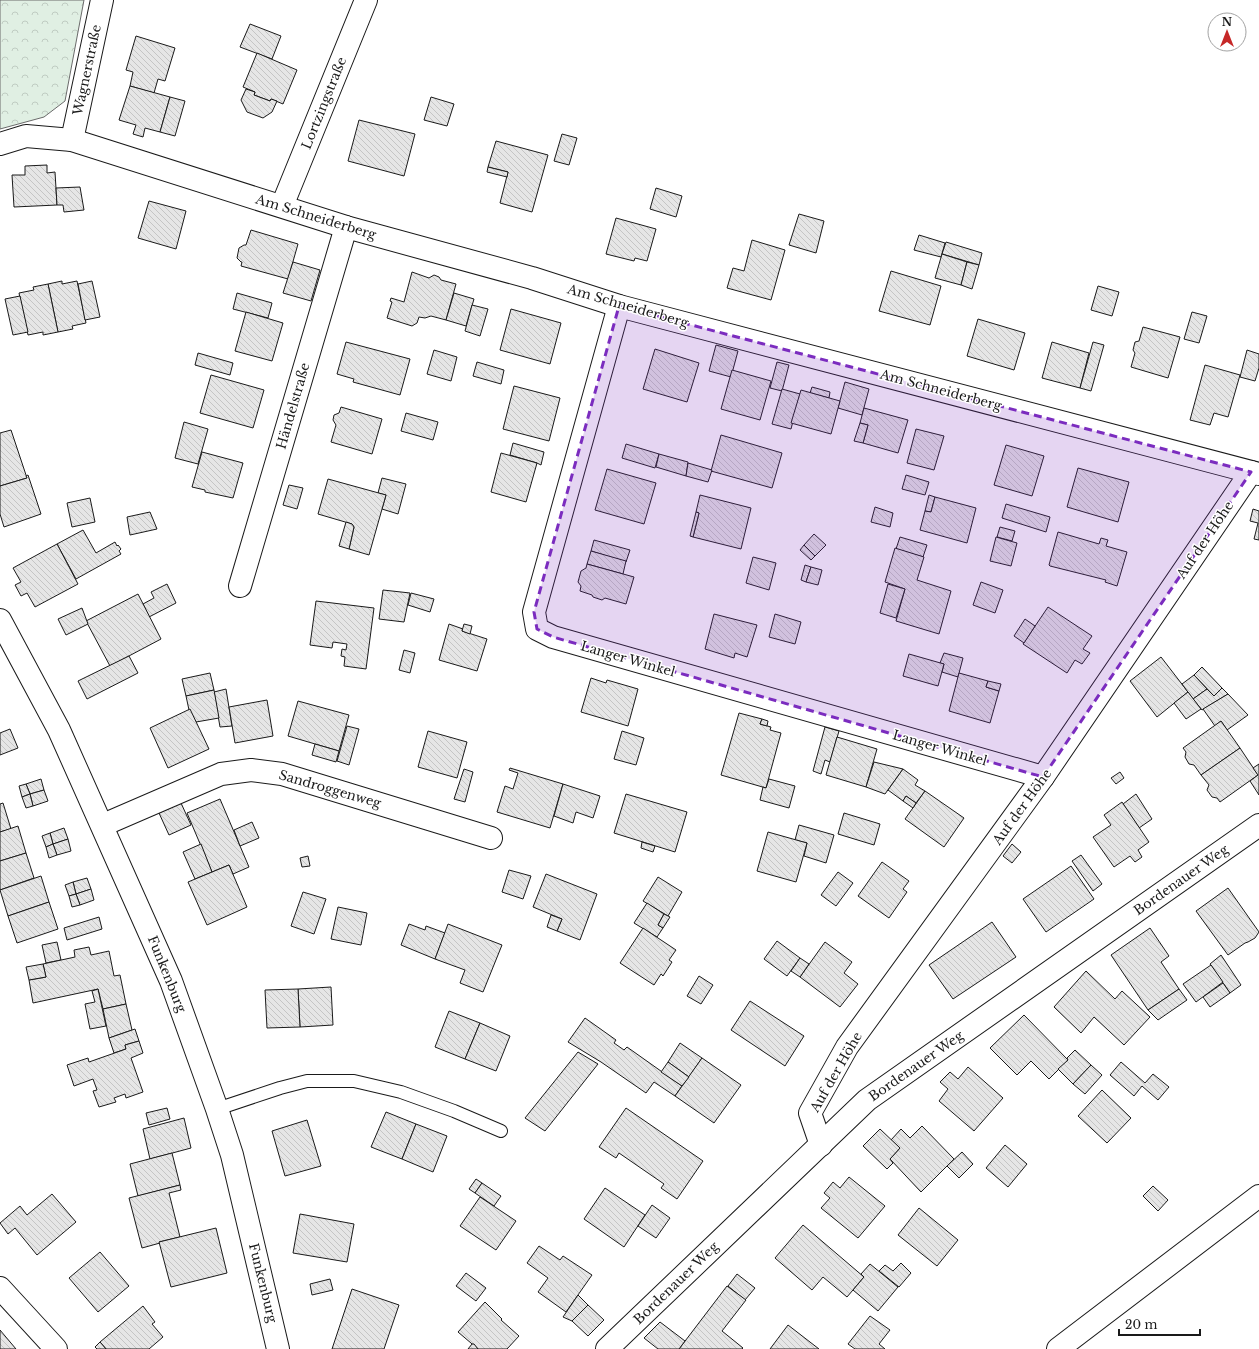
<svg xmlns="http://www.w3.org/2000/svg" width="1259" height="1349" font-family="'Libre Baskerville',serif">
  <defs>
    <pattern id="forest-crowns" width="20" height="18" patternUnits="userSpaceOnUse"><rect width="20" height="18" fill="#e0efe3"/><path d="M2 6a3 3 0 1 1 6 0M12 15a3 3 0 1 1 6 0" fill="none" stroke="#c0ccc2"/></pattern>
    <pattern id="building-back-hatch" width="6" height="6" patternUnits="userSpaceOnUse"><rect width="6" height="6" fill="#e6e6e6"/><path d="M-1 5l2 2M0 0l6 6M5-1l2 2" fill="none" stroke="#c5c5c5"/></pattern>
  </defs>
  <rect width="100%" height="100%" fill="#fff"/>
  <polygon fill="url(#forest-crowns)" stroke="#6a6a6a" points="0,0 84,0 65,101 44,117 0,129"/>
  <g fill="url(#building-back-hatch)" stroke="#1a1a1a">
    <polygon points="250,24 281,36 272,59 240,47"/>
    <polygon points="136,36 175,48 165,81 158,79 154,93 130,86 133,72 126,70"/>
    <polygon points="257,53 297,70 283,104 271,99 270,101 254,95 255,92 243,87"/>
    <polygon points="130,86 170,97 160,132 145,128 143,137 133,134 136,125 119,120"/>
    <polygon points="246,89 255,92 254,95 270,101 271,99 277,101 272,112 263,118 247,112 241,100"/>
    <polygon points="170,97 185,101 175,136 160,132"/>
    <polygon points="431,97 454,104 447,126 424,120"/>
    <polygon points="359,120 415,134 404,176 348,161"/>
    <polygon points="562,134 577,138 569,165 554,161"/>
    <polygon points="496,141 548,155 532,212 500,203 508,172 488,167"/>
    <polygon points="47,165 47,173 55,172 57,205 14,207 12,175 25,175 25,166"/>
    <polygon points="488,167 508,172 507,177 487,172"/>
    <polygon points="80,187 84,210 64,212 63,205 57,205 56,188"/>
    <polygon points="656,188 682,196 676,217 650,209"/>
    <polygon points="149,201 186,211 176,249 138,238"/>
    <polygon points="799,214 824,221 816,253 789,245"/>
    <polygon points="616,218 656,229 647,261 635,258 634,261 606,254"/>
    <polygon points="251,230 298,244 288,279 241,266 242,262 241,262 237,258 239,248 244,245 246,245"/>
    <polygon points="919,235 945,243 941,257 914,250"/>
    <polygon points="752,240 785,250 771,300 727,288 733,268 744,271"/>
    <polygon points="946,242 982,253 979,265 942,254"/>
    <polygon points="942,254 967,262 961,285 935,278"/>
    <polygon points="293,262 320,270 311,301 283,293"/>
    <polygon points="967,262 979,265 972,289 961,285"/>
    <polygon points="891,271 941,286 930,325 879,311"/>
    <polygon points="412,272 429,278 434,275 439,277 441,280 456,284 446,320 431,316 425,318 419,317 417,323 412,326 387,318 392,302 390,301 391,298 404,302"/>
    <polygon points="62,281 62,284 77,281 86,323 72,326 73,329 58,332 48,284"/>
    <polygon points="92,281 100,317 85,320 78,284"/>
    <polygon points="48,284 58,332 43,335 43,332 28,335 19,293 34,290 33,287"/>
    <polygon points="1098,286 1119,292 1112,316 1091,310"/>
    <polygon points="237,293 272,303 268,318 233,309"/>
    <polygon points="454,293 474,299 466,326 446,320"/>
    <polygon points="20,296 28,332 13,335 5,299"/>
    <polygon points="472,305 488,309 480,336 465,331"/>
    <polygon points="511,309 561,323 550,364 500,350"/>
    <polygon points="246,312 283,323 272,361 235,351"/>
    <polygon points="1192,312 1207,316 1199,343 1184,339"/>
    <polygon points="978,319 1025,333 1014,370 967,356"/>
    <polygon points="1143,327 1180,337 1168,378 1131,367 1135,353 1133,350 1135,342 1139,341"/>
    <polygon points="346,342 410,359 400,395 353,382 354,379 337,374"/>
    <polygon points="1052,342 1089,353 1080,388 1042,378"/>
    <polygon points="1093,342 1104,345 1091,391 1080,388"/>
    <polygon points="716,345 738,351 731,377 709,371"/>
    <polygon points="655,349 699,363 687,402 643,389"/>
    <polygon points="434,350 457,357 451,381 427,374"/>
    <polygon points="1247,350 1259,354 1259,368 1255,381 1240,377"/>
    <polygon points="198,353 233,363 230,375 195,365"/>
    <polygon points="477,362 504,370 501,384 473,376"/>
    <polygon points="777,362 789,365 782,391 770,388"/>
    <polygon points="1205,365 1240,375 1228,417 1214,413 1210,425 1190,420"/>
    <polygon points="732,370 771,381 760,420 721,409"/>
    <polygon points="211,375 264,390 253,428 200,413"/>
    <polygon points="845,382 869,389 862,415 838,408"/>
    <polygon points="514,386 560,398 549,441 503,429"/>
    <polygon points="812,387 830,392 829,398 810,393"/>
    <polygon points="782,389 800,394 791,429 772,424"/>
    <polygon points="801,390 840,401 831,434 791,423"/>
    <polygon points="341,407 382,419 372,454 331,442 336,425 333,420 334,415 339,413"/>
    <polygon points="864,408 908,420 898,453 863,443 868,425 860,423"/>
    <polygon points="406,413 438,422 433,440 401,431"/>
    <polygon points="184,422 208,429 198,464 175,458"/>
    <polygon points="860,423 868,425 863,443 854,441"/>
    <polygon points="916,429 944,436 934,470 907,463"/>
    <polygon points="11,430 27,478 0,486 0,433"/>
    <polygon points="721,435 782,453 772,488 711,471"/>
    <polygon points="513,443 544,452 541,465 537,463 510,455"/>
    <polygon points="626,444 659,454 655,468 622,458"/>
    <polygon points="1006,445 1044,456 1032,496 994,485"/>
    <polygon points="202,452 243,463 233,498 205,492 205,490 192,487"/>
    <polygon points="501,453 537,463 526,502 491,492"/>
    <polygon points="659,454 688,462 686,476 656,467"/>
    <polygon points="688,463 712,470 708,482 686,476"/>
    <polygon points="1078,468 1129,482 1118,522 1067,507"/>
    <polygon points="607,469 656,483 644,524 595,510"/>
    <polygon points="28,475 41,514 4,527 0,514 0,486 27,478 26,476"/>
    <polygon points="906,475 929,482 925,495 902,489"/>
    <polygon points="382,478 406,484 398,514 382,509 386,495 378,493"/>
    <polygon points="328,479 386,495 369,555 349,549 354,527 352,524 318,514"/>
    <polygon points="289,485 303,488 297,509 283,505"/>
    <polygon points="700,495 751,508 741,549 693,537 699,513 696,512"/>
    <polygon points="929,495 935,497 931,512 925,511"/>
    <polygon points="935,497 976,508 967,543 920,530 925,511 931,512"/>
    <polygon points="90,498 95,522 72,527 67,503"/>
    <polygon points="1006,504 1050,517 1046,532 1002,518"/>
    <polygon points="875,507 893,513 890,527 871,522"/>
    <polygon points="1253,509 1259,511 1259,540 1254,539 1258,523 1250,521"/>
    <polygon points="150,512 157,529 130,535 127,517"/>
    <polygon points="696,512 699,513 693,537 690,536"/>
    <polygon points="346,522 352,524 354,527 349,549 339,546"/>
    <polygon points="1000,527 1015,531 1012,541 997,537"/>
    <polygon points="83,530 96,553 115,542 117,546 118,545 121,549 119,551 121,554 76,579 57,544"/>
    <polygon points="1058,532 1099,544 1101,538 1108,540 1106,546 1127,552 1117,586 1105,582 1106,580 1050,566 1049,565"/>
    <polygon points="814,534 826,545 815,556 804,545"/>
    <polygon points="900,537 927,545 923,557 896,549"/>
    <polygon points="996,537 1017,543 1011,566 990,561"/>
    <polygon points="594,540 630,550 626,562 591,551"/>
    <polygon points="57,544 78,584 35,607 27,593 21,596 15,585 21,582 13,568"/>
    <polygon points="804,545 815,556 811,560 800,550"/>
    <polygon points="895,548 924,557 917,580 951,591 939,634 896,621 905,589 885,582"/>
    <polygon points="591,551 626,561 623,574 587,564"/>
    <polygon points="753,557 776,563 769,590 746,583"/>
    <polygon points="587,564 634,577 626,604 605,598 602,600 593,597 592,595 580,591 581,586 578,582 581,571 586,568"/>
    <polygon points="805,565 811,567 806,582 801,580"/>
    <polygon points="811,567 822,570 818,585 806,582"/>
    <polygon points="981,582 1003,590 995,613 973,605"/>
    <polygon points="167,584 176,603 149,617 143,604 154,598 151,592"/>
    <polygon points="888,584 905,589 896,618 880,613"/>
    <polygon points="383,590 410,593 404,622 379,619"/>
    <polygon points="411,593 434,599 430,612 408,605"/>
    <polygon points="138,594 161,639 110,666 86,621"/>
    <polygon points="316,601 374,608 366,669 344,666 345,657 341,656 342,649 346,650 347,644 333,642 332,648 310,645"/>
    <polygon points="1048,607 1092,636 1083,649 1090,653 1082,664 1075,660 1067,673 1023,644"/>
    <polygon points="82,608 88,624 66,635 58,619"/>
    <polygon points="714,614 757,625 747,657 735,653 734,658 705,649"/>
    <polygon points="775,614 801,622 795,644 769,637"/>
    <polygon points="1025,619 1035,626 1024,643 1014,636"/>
    <polygon points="449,624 463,629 462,631 487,639 477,671 439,660"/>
    <polygon points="464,624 472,626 470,634 462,631"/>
    <polygon points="404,650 415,653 410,673 399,670"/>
    <polygon points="944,653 963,658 958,677 942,672 944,664 940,663"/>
    <polygon points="909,654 944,664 938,686 903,676"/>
    <polygon points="129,656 138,673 87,699 78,681"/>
    <polygon points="1161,657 1188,692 1157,717 1130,681"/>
    <polygon points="1202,667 1222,688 1214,696 1194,675"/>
    <polygon points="210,673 214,690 186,696 182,679"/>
    <polygon points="959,673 988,681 986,687 999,691 990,723 949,711"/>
    <polygon points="1194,675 1207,689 1193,699 1182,684"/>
    <polygon points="591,678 606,683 607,680 638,689 628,726 581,712"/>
    <polygon points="988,681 1001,684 999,691 986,687"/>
    <polygon points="1222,688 1228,694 1202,710 1193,699 1207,689 1214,696"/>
    <polygon points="226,689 232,726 220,727 214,692"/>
    <polygon points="214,690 219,718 196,722 189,710 186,696"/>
    <polygon points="1188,692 1201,709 1186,719 1174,703"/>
    <polygon points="1228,694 1248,715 1227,730 1221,721 1215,726 1203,709"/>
    <polygon points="267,700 273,736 235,743 229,707"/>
    <polygon points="298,701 349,715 339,751 288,736"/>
    <polygon points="190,709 209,749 168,768 150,728"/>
    <polygon points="739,713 762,719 760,724 771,727 770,730 781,733 766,788 721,775"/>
    <polygon points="762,719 768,721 767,726 760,724"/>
    <polygon points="1221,721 1240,748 1201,775 1194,765 1189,764 1185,757 1186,752 1183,748"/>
    <polygon points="347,726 359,729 349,765 337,761"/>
    <polygon points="825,727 839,731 830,762 825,760 821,774 813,771"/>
    <polygon points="10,729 18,748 0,755 0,733"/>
    <polygon points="428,731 467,742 457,778 418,767"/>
    <polygon points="622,731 644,738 636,765 614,759"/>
    <polygon points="837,737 877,749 866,787 826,775"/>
    <polygon points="315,744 339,751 336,762 312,755"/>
    <polygon points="1240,748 1258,775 1220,802 1217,798 1212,797 1207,790 1209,785 1201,775"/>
    <polygon points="874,762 903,769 885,794 866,787"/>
    <polygon points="1259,764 1259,795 1250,781 1258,775 1253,768"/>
    <polygon points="510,768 563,784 550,828 497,812 505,786 513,789 518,773 509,770"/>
    <polygon points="464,769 473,772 465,802 454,799"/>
    <polygon points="903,769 918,780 915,785 925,791 916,803 906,796 903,801 888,790"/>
    <polygon points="1120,772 1124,778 1116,784 1111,778"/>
    <polygon points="41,779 44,790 30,794 26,784"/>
    <polygon points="769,779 795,786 789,808 760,800 763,787 766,788"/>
    <polygon points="26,784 30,794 22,797 19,786"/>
    <polygon points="563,784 600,796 593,818 576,812 573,823 554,816"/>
    <polygon points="44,790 48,801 33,806 30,794"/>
    <polygon points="925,791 964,818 944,847 905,819"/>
    <polygon points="30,794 33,806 26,808 22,797"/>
    <polygon points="626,794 687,812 675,852 614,833"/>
    <polygon points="1136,794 1152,819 1139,828 1123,804"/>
    <polygon points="906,796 916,803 913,808 903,801"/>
    <polygon points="220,799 249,867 233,874 229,865 212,872 187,813"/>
    <polygon points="1122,802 1149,842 1138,850 1142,857 1135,862 1130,856 1114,867 1093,837 1111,825 1104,815"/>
    <polygon points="3,803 11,829 0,832 0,804"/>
    <polygon points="181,803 191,825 169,835 159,813"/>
    <polygon points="844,813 880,824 874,845 838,834"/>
    <polygon points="252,822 259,838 240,846 234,830"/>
    <polygon points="799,825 834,835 826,863 804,856 807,843 795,840"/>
    <polygon points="18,826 26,853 0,861 0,832"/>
    <polygon points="64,828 68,839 53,844 50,833"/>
    <polygon points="768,832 807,843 796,882 757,871"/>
    <polygon points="50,833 53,844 46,847 42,836"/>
    <polygon points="68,839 71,851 57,855 53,844"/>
    <polygon points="642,842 655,846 653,852 641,848"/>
    <polygon points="53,844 57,855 49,858 46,847"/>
    <polygon points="201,844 212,872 195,879 183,852"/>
    <polygon points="1012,844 1021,852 1012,863 1003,856"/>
    <polygon points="26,853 34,878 0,890 0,861"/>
    <polygon points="1081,855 1102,884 1093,891 1072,861"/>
    <polygon points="308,856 310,866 302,867 300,858"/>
    <polygon points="882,862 909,881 903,889 907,892 889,918 858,896"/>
    <polygon points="229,865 247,907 207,925 188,882"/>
    <polygon points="1071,866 1094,899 1046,932 1023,899"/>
    <polygon points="509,870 531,876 523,899 502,892"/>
    <polygon points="838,872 853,883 836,906 821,895"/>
    <polygon points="546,874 597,894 580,940 557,931 562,919 533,907"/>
    <polygon points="41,876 49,902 8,916 0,890"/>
    <polygon points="658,877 682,892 668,916 643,901"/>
    <polygon points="87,878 91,889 76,894 73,882"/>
    <polygon points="73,882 76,894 69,896 65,885"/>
    <polygon points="1228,888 1259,932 1255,938 1248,942 1245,943 1228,955 1196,911"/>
    <polygon points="91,889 94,900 80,905 76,894"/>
    <polygon points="303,892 326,899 314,934 291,926"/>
    <polygon points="76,894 80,905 72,907 69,896"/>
    <polygon points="49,902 58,929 17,943 8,916"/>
    <polygon points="647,903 664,914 658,925 663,928 657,937 634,923"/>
    <polygon points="338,907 367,913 361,945 331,939"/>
    <polygon points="664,914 670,917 663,928 658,925"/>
    <polygon points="551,915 562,919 557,931 547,927"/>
    <polygon points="99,917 102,929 67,940 64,928"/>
    <polygon points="992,922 1016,957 953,999 929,965"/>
    <polygon points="409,924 425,930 426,926 445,933 435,959 401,945"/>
    <polygon points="448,924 502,945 483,992 460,983 465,970 435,959"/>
    <polygon points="643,928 676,950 669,960 672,962 663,976 661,974 654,985 620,963"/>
    <polygon points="1150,928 1169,956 1161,962 1179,989 1148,1010 1111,955"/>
    <polygon points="777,941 800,958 787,976 764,959"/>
    <polygon points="57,942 61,960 46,963 42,945"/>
    <polygon points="825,942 852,962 844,973 858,984 840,1007 800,977"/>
    <polygon points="89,947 91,955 109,951 114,976 120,975 126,1004 103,1009 98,989 33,1003 29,980 46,977 43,964 75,957 74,950"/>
    <polygon points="1221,955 1241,985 1230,993 1210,964"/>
    <polygon points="800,958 809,964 800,977 791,971"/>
    <polygon points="43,964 46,977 29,980 26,967"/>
    <polygon points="1211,965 1223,982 1196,1002 1183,984"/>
    <polygon points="1086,971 1115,999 1122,991 1150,1017 1124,1045 1094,1017 1081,1033 1054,1007"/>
    <polygon points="699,976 713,985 701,1004 687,996"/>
    <polygon points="1223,983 1230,993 1210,1007 1203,997"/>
    <polygon points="331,987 333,1025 300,1027 298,989"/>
    <polygon points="98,989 106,1026 90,1029 85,1004 95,1002 92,991"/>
    <polygon points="298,989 300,1027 267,1028 265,990"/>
    <polygon points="1179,989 1187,1000 1158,1020 1148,1010"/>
    <polygon points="750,1001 804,1036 785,1066 731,1030"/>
    <polygon points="126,1004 132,1030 109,1038 103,1009"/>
    <polygon points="449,1011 480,1023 465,1059 435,1047"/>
    <polygon points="1024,1015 1068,1060 1049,1079 1031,1061 1017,1075 990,1048"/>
    <polygon points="585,1018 616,1040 614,1043 624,1050 627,1047 682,1086 675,1096 654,1082 646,1093 601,1062 568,1042"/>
    <polygon points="480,1023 510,1036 496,1071 465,1059"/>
    <polygon points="135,1029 139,1041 125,1045 126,1049 114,1053 109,1038"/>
    <polygon points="139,1041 143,1053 131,1058 143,1092 126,1098 125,1094 114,1098 116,1102 99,1107 93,1091 97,1090 93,1079 74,1086 67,1065 88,1058 89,1062 126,1049 125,1045"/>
    <polygon points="680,1043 702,1058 689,1077 668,1062"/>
    <polygon points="1075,1050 1091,1065 1073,1084 1058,1069 1068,1060 1067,1058"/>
    <polygon points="578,1052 598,1064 545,1131 525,1118"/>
    <polygon points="702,1058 741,1085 714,1123 675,1096"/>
    <polygon points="668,1062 689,1077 682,1086 661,1072"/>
    <polygon points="1121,1062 1145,1083 1153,1074 1169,1087 1158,1100 1142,1086 1134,1096 1110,1075"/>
    <polygon points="1091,1065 1102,1075 1085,1094 1073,1084"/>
    <polygon points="968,1067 1003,1098 974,1131 939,1101 948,1089 940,1082 950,1072 958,1079"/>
    <polygon points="1102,1090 1131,1118 1107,1143 1078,1116"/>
    <polygon points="167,1108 170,1119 149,1125 146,1113"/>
    <polygon points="626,1108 703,1161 677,1199 661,1188 664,1184 619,1153 616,1158 599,1147"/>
    <polygon points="386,1112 416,1124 402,1159 371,1147"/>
    <polygon points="184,1118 191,1148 150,1159 143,1129"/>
    <polygon points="307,1120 321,1166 285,1176 272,1131"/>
    <polygon points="416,1124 447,1136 433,1172 402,1159"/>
    <polygon points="922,1126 954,1159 921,1192 890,1159 900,1148 891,1140 901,1129 910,1138"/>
    <polygon points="880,1129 900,1148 890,1159 893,1163 887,1169 863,1146"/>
    <polygon points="1005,1145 1027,1164 1008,1187 986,1168"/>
    <polygon points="962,1152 973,1164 959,1178 947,1166"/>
    <polygon points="172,1153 180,1185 138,1196 130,1164"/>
    <polygon points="849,1177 885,1206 858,1238 821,1208 830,1198 824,1193 833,1182 840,1188"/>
    <polygon points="476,1179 482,1183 475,1193 469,1189"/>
    <polygon points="482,1183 501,1196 494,1206 475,1193"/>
    <polygon points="180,1185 181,1190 169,1193 180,1237 159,1242 160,1243 142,1248 129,1198"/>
    <polygon points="1153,1186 1168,1200 1158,1211 1143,1196"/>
    <polygon points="605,1188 645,1215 624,1247 584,1219"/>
    <polygon points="52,1194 76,1222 37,1255 15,1228 8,1234 0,1223 20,1206 27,1215"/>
    <polygon points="480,1197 516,1221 496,1250 460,1226"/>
    <polygon points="652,1205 670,1218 656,1238 638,1226"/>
    <polygon points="919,1208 958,1240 937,1266 898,1235"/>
    <polygon points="300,1214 354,1224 347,1262 293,1253"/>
    <polygon points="803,1225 864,1277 847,1297 823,1277 812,1290 775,1258"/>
    <polygon points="216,1228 227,1273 171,1287 159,1242"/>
    <polygon points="539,1246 560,1260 563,1256 592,1275 566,1312 538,1292 548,1278 527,1263"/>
    <polygon points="100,1252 129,1286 98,1312 69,1278"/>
    <polygon points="901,1263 911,1273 899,1287 879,1271 885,1265 893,1271"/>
    <polygon points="870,1264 898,1287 878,1311 853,1290 864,1277 861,1274"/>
    <polygon points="466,1273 486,1288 476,1301 456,1286"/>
    <polygon points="737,1274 755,1288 745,1300 728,1286"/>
    <polygon points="330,1279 333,1290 312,1295 310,1284"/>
    <polygon points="727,1286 746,1300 722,1331 743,1348 742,1349 679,1349"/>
    <polygon points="352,1289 399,1305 384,1349 332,1349"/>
    <polygon points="578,1295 588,1305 572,1321 563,1317"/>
    <polygon points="485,1302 502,1319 501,1320 519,1336 507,1349 478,1349 458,1332"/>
    <polygon points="588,1305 604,1320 588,1336 572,1321"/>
    <polygon points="143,1306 155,1322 152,1324 163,1337 149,1349 106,1349 100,1342"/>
    <polygon points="870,1316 890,1330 879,1344 885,1349 855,1349 848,1344"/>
    <polygon points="660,1322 685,1341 679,1349 658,1349 644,1338"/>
    <polygon points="788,1325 819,1349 770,1349"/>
    <polygon points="0,1330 16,1349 0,1349"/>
    <polygon points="100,1342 106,1349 97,1349 95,1347"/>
    <polygon points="472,1344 474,1344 478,1349 468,1349"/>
  </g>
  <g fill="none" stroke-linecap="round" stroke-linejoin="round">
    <g stroke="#1a1a1a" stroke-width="14">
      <polyline id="lane" points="217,1109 280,1088 307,1081 354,1081 401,1092 454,1111 501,1131"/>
    </g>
    <g stroke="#1a1a1a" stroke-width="24">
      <g id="street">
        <polyline points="72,140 102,0"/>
        <polyline points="0,144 26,136 72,140 346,227 532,278 619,306 1259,474"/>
        <polyline points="282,206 366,0"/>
        <polyline points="619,306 534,612 537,629 553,637 1043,777"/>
        <polyline points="240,586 346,227"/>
        <polyline points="0,620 59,730 171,981 217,1109 232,1155 278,1349"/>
        <polyline points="103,825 221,774 251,770 282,774 491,838"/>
        <polyline points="821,1145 810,1113 847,1047 1043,777 1251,472"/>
        <polyline points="0,1288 56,1349"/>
        <polyline points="607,1349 867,1100 1259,825"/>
      </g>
    </g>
    <g stroke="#1a1a1a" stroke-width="24">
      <polyline id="primary" points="1058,1349 1259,1196"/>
    </g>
    <use href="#lane" stroke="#fff" stroke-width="12"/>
    <use href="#street" stroke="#fff" stroke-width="22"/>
    <use href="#primary" stroke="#fff" stroke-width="22"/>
  </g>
  <path fill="#7b2cbf" fill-opacity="0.2" stroke="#7b2cbf" stroke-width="3" stroke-dasharray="8 5" stroke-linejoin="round" d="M619,306l632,166 -208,305 -490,-140 -16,-8 -3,-17z"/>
  <g text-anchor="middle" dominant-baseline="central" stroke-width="3" stroke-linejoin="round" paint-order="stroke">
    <g font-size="13" fill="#1a1a1a" stroke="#fff">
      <text transform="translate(87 70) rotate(-78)">Wagnerstraße</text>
      <text transform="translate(324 103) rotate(-68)">Lortzingstraße</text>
      <text transform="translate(316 217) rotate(17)">Am Schneiderberg</text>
      <text transform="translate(628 306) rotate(16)">Am Schneiderberg</text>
      <text transform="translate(941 390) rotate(15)">Am Schneiderberg</text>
      <text transform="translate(293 406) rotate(-74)">Händelstraße</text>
      <text transform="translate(1205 540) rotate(-56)">Auf der Höhe</text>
      <text transform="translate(628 659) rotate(16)">Langer Winkel</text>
      <text transform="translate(940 748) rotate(16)">Langer Winkel</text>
      <text transform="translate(330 789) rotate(16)">Sandroggenweg</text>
      <text transform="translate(1022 807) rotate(-54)">Auf der Höhe</text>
      <text transform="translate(1181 880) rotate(-35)">Bordenauer Weg</text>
      <text transform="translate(167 974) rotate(68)">Funkenburg</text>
      <text transform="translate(916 1066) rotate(-35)">Bordenauer Weg</text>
      <text transform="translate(836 1072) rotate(-60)">Auf der Höhe</text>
      <text transform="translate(263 1283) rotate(76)">Funkenburg</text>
      <text transform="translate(676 1283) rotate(-44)">Bordenauer Weg</text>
    </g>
  </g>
  <g transform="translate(1227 32)"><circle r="19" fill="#ffffff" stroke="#a3a3a3"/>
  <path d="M0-3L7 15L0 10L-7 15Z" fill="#c62828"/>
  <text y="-6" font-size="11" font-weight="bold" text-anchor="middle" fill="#1a1a1a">N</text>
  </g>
  <path d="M1119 1329v6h81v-6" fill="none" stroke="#1a1a1a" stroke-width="2"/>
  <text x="1125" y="1329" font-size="12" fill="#1a1a1a" stroke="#ffffff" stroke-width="3" paint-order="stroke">20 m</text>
</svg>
